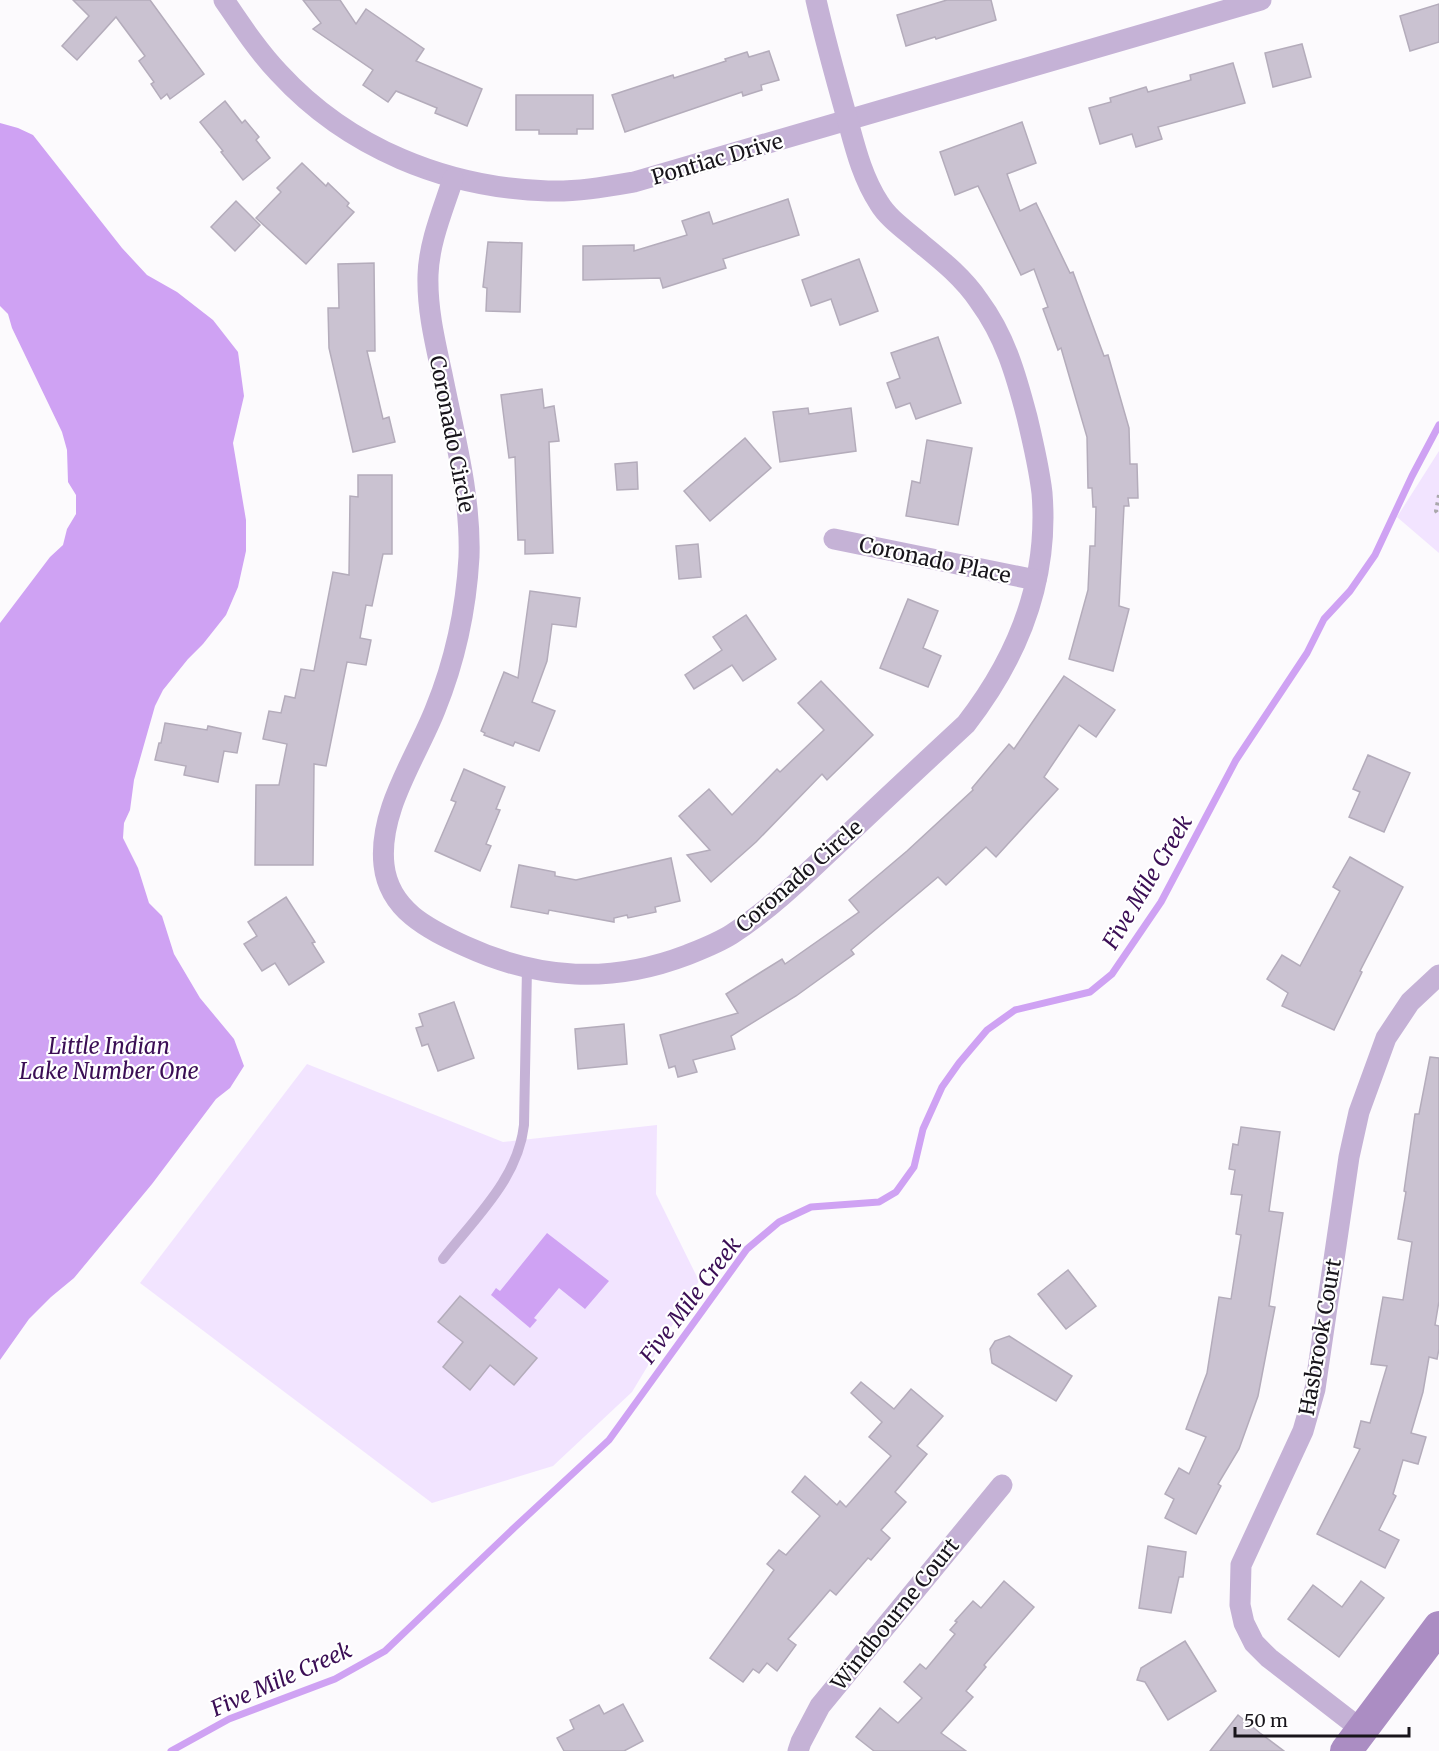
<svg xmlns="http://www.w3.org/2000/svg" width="1439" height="1751" font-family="Merriweather,serif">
  <rect width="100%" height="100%" fill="#fcfafd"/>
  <g fill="#f2e4ff">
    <polygon points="1439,451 1439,553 1397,517"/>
    <polygon points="307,1064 503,1142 657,1125 656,1194 699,1281 632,1392 553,1466 432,1503 140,1283"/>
  </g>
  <g fill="#cfa2f3">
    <polygon points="0,123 18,128 33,135 122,248 147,275 177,292 213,320 238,352 244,396 233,443 246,520 246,551 238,587 226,615 203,644 188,659 163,690 155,706 134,780 130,810 124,823 123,838 138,868 149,903 162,916 174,954 200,998 234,1039 244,1066 230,1088 216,1099 152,1184 74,1278 51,1297 29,1319 0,1360 0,623 50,557 63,545 67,529 76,514 76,495 68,482 67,450 62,432 12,328 8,314 0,306"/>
    <polygon points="547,1233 609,1281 585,1309 559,1288 534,1318 537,1320 530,1328 491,1295 496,1288 500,1291"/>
  </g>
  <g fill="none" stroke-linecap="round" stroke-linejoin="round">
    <polyline stroke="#cfa2f3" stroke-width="7" points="171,1751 229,1719 335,1679 385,1651 515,1527 609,1440 747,1249 779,1222 811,1207 879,1202 896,1192 914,1167 923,1129 942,1087 959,1063 987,1030 1015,1010 1090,992 1112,974 1161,902 1236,760 1307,653 1324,619 1350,591 1375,555 1412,476 1439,425"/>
  </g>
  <g fill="#cac2d1" stroke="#b4acbb" stroke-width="1.5">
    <polygon points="73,0 150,0 204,74 170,99 167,94 161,99 151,84 154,82 139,61 145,56 116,17 77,60 62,46 89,16"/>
    <polygon points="303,0 340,0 356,24 366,9 424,49 416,61 482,89 467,126 435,113 437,108 396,91 388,102 363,85 373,70 313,29 321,23"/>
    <polygon points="947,0 991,0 996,20 936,39 935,37 906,46 897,15"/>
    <polygon points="1439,4 1439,42 1410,51 1400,16"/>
    <polygon points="1302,44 1311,77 1273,87 1265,53"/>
    <polygon points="769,51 779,80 761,85 762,90 743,96 742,92 625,132 612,95 673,75 674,78 726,61 725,59 747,52 749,57"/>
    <polygon points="1233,63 1245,103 1158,127 1162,139 1136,147 1132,134 1100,144 1089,108 1111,102 1110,98 1146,87 1148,92 1191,80 1190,75"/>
    <polygon points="516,95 593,95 593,129 577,129 577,134 539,134 539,130 516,130"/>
    <polygon points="225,101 242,123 245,120 259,137 256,140 270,158 243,180 221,152 223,151 200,122"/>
    <polygon points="1022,122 1036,163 1007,174 1020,211 1036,203 1070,273 1073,272 1104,356 1108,355 1129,428 1130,464 1137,464 1138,498 1128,498 1129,506 1124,506 1119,606 1129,609 1113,671 1069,659 1088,590 1090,546 1095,546 1096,507 1093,507 1092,488 1088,488 1087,437 1061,348 1058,350 1043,309 1048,307 1034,269 1021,275 978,186 955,195 940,152"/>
    <polygon points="302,163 326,186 328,183 349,203 347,206 354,212 306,264 256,218 281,192 277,188"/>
    <polygon points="788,199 799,235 723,259 726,268 663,288 660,278 583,280 583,246 634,245 634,251 687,235 682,221 709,212 713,224"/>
    <polygon points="236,201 260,225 235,251 211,227"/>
    <polygon points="488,242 522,243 520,312 486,311 487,288 483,287"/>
    <polygon points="859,259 878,311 840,325 831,299 811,306 802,280"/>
    <polygon points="374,263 375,351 367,351 383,419 389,417 395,442 353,452 329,348 328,308 339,308 338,264"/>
    <polygon points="938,337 961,403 916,419 910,403 896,408 887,383 900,378 891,353"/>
    <polygon points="542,389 544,408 554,406 559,441 549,442 553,553 525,554 525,540 518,540 515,457 509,458 501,395"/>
    <polygon points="808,408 809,414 851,408 856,451 780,462 773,412"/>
    <polygon points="745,438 771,468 710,521 684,491"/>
    <polygon points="927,440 972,448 958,525 906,516 912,481 920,483"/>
    <polygon points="637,462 638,489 617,490 615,464"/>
    <polygon points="358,475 392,475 392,554 383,554 372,606 366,605 360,638 371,640 366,665 347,662 326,766 314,764 313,865 255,865 256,785 279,785 287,744 263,739 269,711 281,713 285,696 295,698 301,669 314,671 333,572 349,575 350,496 358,497"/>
    <polygon points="698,544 701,577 679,579 676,546"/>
    <polygon points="530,591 580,598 576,627 552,624 547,661 532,702 555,711 539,751 515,742 513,746 484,735 485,733 481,731 504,672 518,678"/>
    <polygon points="908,599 938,611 923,648 941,656 928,687 880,668"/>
    <polygon points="746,615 776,659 743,681 732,665 694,689 685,675 722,650 713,637"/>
    <polygon points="1064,676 1115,710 1096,737 1079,725 1044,777 1058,789 996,857 986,847 946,885 938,877 851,950 854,954 796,996 731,1036 735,1049 693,1060 697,1072 678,1077 675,1066 669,1068 660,1035 738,1013 726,994 782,959 785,964 859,912 849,900 907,851 973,790 972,788 1009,744 1014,749"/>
    <polygon points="821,681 873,735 827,780 822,774 756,842 711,882 687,855 710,850 679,816 709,789 732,815 777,769 780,772 824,730 798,703"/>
    <polygon points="165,723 207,730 208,726 241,733 237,753 224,751 218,782 184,775 186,766 155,760 159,743 161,743"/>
    <polygon points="1368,755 1410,773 1384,832 1349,817 1360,792 1353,789"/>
    <polygon points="464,769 505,787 496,809 500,810 486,844 491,846 480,871 435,851 456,802 451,800"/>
    <polygon points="1350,857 1403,887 1360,971 1362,972 1334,1030 1282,1006 1288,993 1267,979 1282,955 1300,966 1340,891 1333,887"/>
    <polygon points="671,858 680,901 655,907 656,912 628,918 627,915 614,918 614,922 549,910 548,914 511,907 519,865 555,872 555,876 576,880"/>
    <polygon points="286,897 315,942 312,943 324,962 289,985 275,963 262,971 244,944 257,936 248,922"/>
    <polygon points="454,1002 474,1058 438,1071 428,1044 422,1046 416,1028 423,1026 419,1014"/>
    <polygon points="624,1024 627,1064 578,1069 575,1029"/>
    <polygon points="1430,1057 1439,1058 1439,1301 1435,1325 1439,1326 1439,1349 1437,1359 1429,1357 1423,1392 1411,1433 1426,1437 1418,1464 1403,1460 1393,1494 1396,1496 1379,1530 1399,1540 1385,1568 1317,1534 1360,1449 1354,1447 1361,1421 1370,1423 1387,1366 1371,1364 1383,1297 1403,1300 1412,1242 1398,1239 1406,1192 1404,1191 1415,1114 1419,1114"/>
    <polygon points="1241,1127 1280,1132 1269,1211 1283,1213 1269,1306 1275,1307 1258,1396 1239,1449 1218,1484 1221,1486 1196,1534 1165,1518 1174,1499 1165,1494 1179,1468 1189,1474 1206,1437 1186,1429 1207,1373 1219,1297 1231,1299 1241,1235 1236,1234 1242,1195 1231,1194 1235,1170 1229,1169 1233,1144 1238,1145"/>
    <polygon points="1068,1270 1096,1306 1066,1329 1038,1294"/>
    <polygon points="460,1296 537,1358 514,1385 490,1365 470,1390 443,1367 463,1342 438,1322"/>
    <polygon points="1009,1336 1072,1376 1056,1401 992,1363 990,1349 995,1341"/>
    <polygon points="861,1382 894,1409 911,1389 943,1416 917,1446 927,1454 895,1492 906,1502 881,1530 890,1538 871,1560 868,1558 836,1595 830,1590 788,1639 796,1645 777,1671 767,1663 759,1673 753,1669 743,1682 710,1658 774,1570 767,1564 779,1550 786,1555 820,1516 792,1492 805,1476 837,1505 840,1501 846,1507 891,1456 869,1437 882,1422 851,1393"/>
    <polygon points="1148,1546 1186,1552 1183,1577 1179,1577 1171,1613 1139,1608"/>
    <polygon points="1004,1581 1034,1607 984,1665 986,1667 966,1691 973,1697 941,1733 966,1751 874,1751 856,1737 880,1708 898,1723 922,1698 904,1682 920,1664 926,1669 955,1634 950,1630 957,1622 955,1621 973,1601 981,1608"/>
    <polygon points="1361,1581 1384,1598 1339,1657 1288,1619 1313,1585 1342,1607"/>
    <polygon points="1185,1641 1216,1691 1168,1720 1145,1682 1137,1680 1141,1668"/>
    <polygon points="623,1704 643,1741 624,1751 564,1751 557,1738 574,1729 570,1720 599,1705 604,1714"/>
    <polygon points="1238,1715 1260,1733 1284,1751 1210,1751"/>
  </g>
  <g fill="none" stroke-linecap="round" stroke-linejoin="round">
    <polyline stroke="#aaa8ac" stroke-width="4" stroke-dasharray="3 4.5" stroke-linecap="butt" points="1439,495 1436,511 1439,515"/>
    <path stroke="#c5b2d6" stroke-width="10" d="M443,1259c32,-41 75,-80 81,-134l3,-157"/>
    <g stroke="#c5b2d6" stroke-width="21">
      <path d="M224,0c17,25 34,51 55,73 69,75 167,115 269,118 29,1 57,-4 86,-9l627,-182"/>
      <path d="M453,179c-10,31 -24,63 -25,96 -1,34 7,67 14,99 12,60 29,122 27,183 -3,54 -14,104 -34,153 -19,48 -57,101 -51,155 5,45 44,64 81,81 74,34 146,38 222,9 15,-6 31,-12 45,-21 40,-26 74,-60 109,-93 41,-39 83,-78 125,-117 52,-67 83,-144 76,-231 -3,-26 -9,-51 -15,-76 -11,-42 -22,-81 -48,-116 -16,-24 -39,-42 -61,-60 -14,-12 -30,-23 -39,-38 -17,-26 -24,-56 -32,-85 -11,-39 -22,-78 -31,-118"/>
      <polyline points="834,539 1036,580"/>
      <polyline points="1362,1730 1269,1658 1254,1643 1244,1623 1240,1605 1241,1565 1303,1431 1315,1389 1349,1157 1359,1112 1386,1038 1410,1002 1439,975"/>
      <polyline points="798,1751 801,1742 820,1706 1002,1485"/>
    </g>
    <polyline stroke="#ab8dc3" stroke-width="32" points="1346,1751 1439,1627"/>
  </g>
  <g text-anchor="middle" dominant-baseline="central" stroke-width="4.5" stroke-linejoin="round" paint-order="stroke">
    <g font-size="21" fill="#18151b" stroke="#fff">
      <text transform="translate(717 159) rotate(-16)">Pontiac Drive</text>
      <text transform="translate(452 434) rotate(79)">Coronado Circle</text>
      <text transform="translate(935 560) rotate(12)">Coronado Place</text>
      <text transform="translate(799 876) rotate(-41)">Coronado Circle</text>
      <text transform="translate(1320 1337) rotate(-80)">Hasbrook Court</text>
      <text transform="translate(895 1614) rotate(-51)">Windbourne Court</text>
    </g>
    <g font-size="22" font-style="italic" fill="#3b0e55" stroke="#fff">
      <text transform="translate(1147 882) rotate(-59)">Five Mile Creek</text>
      <text x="109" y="1046">Little Indian<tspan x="109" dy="25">Lake Number One</tspan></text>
      <text transform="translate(690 1300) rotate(-53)">Five Mile Creek</text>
      <text transform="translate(281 1679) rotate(-24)">Five Mile Creek</text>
    </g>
  </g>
  <path d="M1235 1727v9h174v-9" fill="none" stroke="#18151b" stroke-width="3"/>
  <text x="1244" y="1727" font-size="18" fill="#18151b" stroke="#ffffff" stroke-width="4.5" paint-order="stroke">50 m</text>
</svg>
